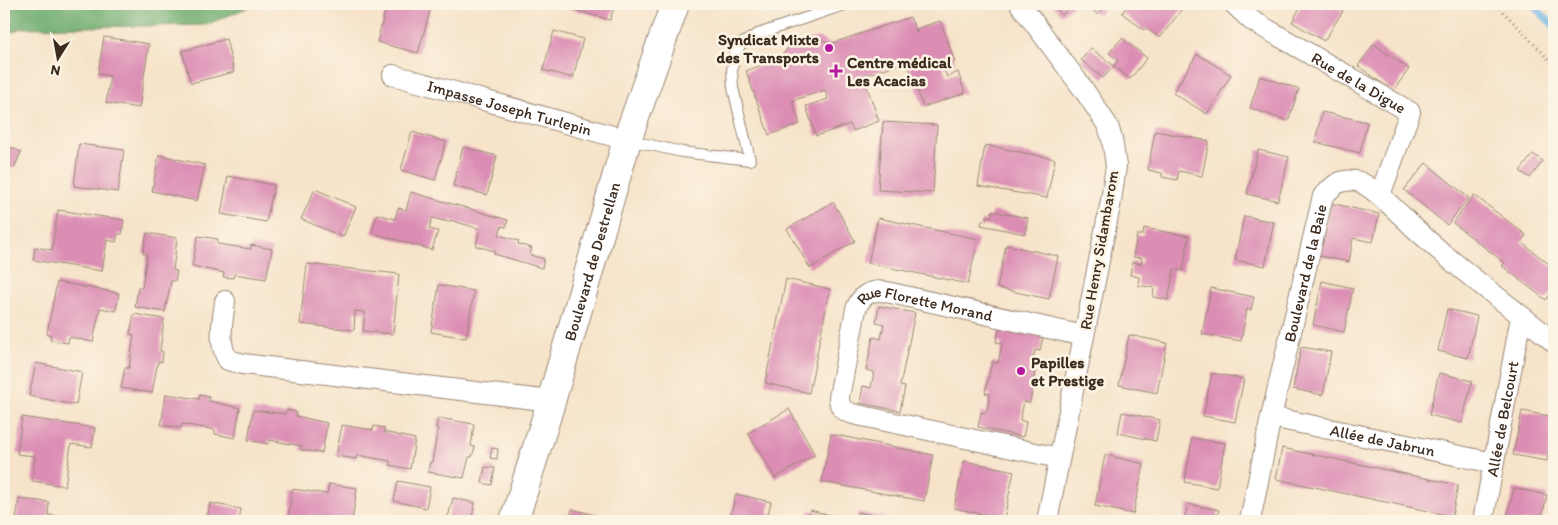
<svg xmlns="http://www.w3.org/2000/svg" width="1558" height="525" font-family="Itim,sans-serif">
  <rect width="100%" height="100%" fill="#fcf5e5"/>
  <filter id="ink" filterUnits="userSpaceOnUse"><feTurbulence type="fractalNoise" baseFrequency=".02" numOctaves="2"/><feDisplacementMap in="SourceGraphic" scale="10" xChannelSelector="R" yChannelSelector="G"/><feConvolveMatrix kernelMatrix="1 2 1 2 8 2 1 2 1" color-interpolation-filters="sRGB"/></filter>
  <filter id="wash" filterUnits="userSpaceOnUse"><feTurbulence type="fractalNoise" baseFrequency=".0096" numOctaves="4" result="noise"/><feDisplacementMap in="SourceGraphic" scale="20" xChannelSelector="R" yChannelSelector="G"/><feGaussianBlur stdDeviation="1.12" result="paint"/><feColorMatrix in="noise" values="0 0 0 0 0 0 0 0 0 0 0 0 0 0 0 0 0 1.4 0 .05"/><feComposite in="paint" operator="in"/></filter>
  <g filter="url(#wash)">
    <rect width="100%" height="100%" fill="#f6e3c9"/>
    <polygon fill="#6dac6e" stroke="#546b46" points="4,4 256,4 206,25 21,28 4,36"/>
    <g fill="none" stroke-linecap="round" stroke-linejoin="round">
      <polyline stroke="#70b6e7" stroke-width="7" points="1532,4 1554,26"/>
    </g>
    <g id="blocks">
      <g fill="#db8db4">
        <polygon points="387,4 432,4 418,53 377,42"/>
        <polygon points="554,4 615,4 610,20"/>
        <polygon points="1052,4 1074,4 1062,15"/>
        <polygon points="1086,4 1100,4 1104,8 1098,15"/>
        <polygon points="1128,4 1175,4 1182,9 1160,38 1146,28 1144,30 1122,13"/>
        <polygon points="1302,4 1331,4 1343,11 1324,41 1292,22"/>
        <polygon points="910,17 917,33 916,29 940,21 955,62 943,67 947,77 958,72 965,93 923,107 907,61 863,76 879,121 853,131 850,124 816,136 806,106 828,99 825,90 792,101 800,124 769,135 746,71 778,59 792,44 818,37 830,44"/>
        <polygon points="554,31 583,39 573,78 543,70"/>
        <polygon points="104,37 149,44 139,108 106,103 110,76 98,74"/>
        <polygon points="1122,38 1147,58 1130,79 1114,66 1103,78 1081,60 1091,48 1114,66 1118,60 1109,53"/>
        <polygon points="226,39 234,72 191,83 182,51"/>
        <polygon points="1374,44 1409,69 1393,91 1358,66"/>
        <polygon points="1197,54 1231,75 1207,114 1173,93"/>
        <polygon points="1260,76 1299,89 1288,121 1250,108"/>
        <polygon points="1322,112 1367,122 1360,153 1315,142"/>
        <polygon points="883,122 937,125 933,193 878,190"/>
        <polygon points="1155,131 1209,141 1202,176 1179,171 1177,180 1162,177 1162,173 1148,170"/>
        <polygon points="412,132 446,142 435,180 401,170"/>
        <polygon points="79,144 124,150 118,192 74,186"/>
        <polygon points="6,145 21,152 14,168 4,163 4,149"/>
        <polygon points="985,145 1055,159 1047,198 978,186"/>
        <polygon points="463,147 497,156 487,195 453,186"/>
        <polygon points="1258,150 1289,157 1278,201 1247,194"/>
        <polygon points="1533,154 1543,161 1530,178 1520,171"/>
        <polygon points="159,155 205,165 197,201 152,191"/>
        <polygon points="1426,163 1469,198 1447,225 1404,190"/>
        <polygon points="228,176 274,185 266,222 221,214"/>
        <polygon points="315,189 356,207 343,237 301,219"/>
        <polygon points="411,192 508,220 506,227 502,226 499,235 519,241 518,244 532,248 530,255 544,259 542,268 494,254 495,251 476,246 480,229 450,220 449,222 432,218 429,229 438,231 432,250 372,233 377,214 395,219 398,208 406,210"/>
        <polygon points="1474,195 1526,235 1521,242 1554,268 1554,289 1546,300 1502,266 1505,263 1453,223"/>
        <polygon points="833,202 855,241 810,268 787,229"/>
        <polygon points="1330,203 1379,214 1373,242 1353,238 1349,262 1319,256"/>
        <polygon points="58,210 124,220 122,234 118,234 116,242 107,240 102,271 33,260 35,247 52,250"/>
        <polygon points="992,211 1028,218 1025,234 981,225 982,220 986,221 987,216 991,217"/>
        <polygon points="1244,216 1274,222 1265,266 1235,260"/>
        <polygon points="878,218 978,239 968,284 868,263"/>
        <polygon points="1144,228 1189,236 1183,271 1174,269 1168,300 1153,297 1154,288 1138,285 1139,277 1130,275 1132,262 1141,264 1142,258 1133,257 1137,235 1143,235"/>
        <polygon points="147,233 177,238 173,270 177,271 175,281 171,281 165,312 135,307 138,287 142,288 147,254 143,253"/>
        <polygon points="198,236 218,239 217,244 251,249 251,245 272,249 266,279 234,274 233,278 223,277 224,273 192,266"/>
        <polygon points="1006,245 1058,256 1049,299 997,288"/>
        <polygon points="307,264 399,274 393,334 363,331 365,312 355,311 354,330 300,324"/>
        <polygon points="786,279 830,289 809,393 765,383"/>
        <polygon points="1322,281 1353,288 1344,332 1313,325"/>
        <polygon points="57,282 119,293 116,311 100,308 93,342 69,337 68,343 50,340 51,335 47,334"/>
        <polygon points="439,285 474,291 466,338 431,332"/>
        <polygon points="1211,288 1254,297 1251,310 1247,309 1241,341 1202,334"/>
        <polygon points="879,306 915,313 900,386 905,387 900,411 860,403 863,386 871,388 874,372 866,370 873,337 881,339 884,324 876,322"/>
        <polygon points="1447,309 1477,316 1468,358 1438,351"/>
        <polygon points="134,314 164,319 160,351 163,352 162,362 158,361 152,393 121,388 125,368 129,368 134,335 130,334"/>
        <polygon points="1000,327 1043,336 1040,351 1035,350 1031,370 1035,371 1030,403 1024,402 1020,420 1026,422 1023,437 978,427 981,412 986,413 988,405 990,394 985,393 992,362 998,363 1000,354 1002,343 996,342"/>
        <polygon points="1129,335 1167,343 1157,393 1119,385"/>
        <polygon points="1301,347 1331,352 1323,395 1293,389"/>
        <polygon points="36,363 82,372 76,405 29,396"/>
        <polygon points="1212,373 1244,379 1235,422 1203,416"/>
        <polygon points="1439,373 1472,381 1462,423 1429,415"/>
        <polygon points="166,394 199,399 200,395 209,397 209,401 240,408 235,438 215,434 215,430 182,424 181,428 161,425"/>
        <polygon points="789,409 815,455 775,478 748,433"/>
        <polygon points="253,410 285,414 286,410 296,412 296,416 327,423 322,453 301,450 302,446 269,440 268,444 248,440"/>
        <polygon points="1522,411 1554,417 1554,424 1547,461 1513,455"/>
        <polygon points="1122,412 1160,420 1156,441 1118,433"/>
        <polygon points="22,417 95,428 92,447 71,444 65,486 32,481 35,456 17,454"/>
        <polygon points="438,418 474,424 471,446 475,447 472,457 469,457 464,478 428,472 430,462 432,462 438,428 436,428"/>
        <polygon points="342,425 373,430 374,426 384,428 384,432 415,439 410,469 390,465 390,461 357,455 356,459 336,456"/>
        <polygon points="831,434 933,455 924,501 822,482"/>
        <polygon points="1192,438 1225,443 1217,488 1185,482"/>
        <polygon points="492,448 498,449 497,459 490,458"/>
        <polygon points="1282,448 1458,485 1452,516 1276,479"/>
        <polygon points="1105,455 1144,464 1133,514 1095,506"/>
        <polygon points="964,461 1014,471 1004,519 954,508"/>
        <polygon points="485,467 495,468 492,485 482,483"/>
        <polygon points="398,481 430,487 426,508 394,501"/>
        <polygon points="329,484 357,488 352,521 288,521 292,489 327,494"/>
        <polygon points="1514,488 1547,495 1541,521 1506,521"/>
        <polygon points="736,494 771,502 768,514 776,516 775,521 729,521"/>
        <polygon points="453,498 475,503 471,521 447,521"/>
        <polygon points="19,499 49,502 48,515 62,516 62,521 16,521"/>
        <polygon points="210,503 241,509 239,521 202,521 203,518 207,519"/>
        <polygon points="1188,504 1219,510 1216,521 1184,521"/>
        <polygon points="572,509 599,516 597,521 569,520"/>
        <polygon points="810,510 837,517 836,521 807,521"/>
        <polygon points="858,512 885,518 885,521 856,521"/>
      </g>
    </g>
  </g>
  <g filter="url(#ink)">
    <use href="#blocks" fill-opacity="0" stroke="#988674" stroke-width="1"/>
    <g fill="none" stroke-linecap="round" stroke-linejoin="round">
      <g stroke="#988674" stroke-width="12">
        <polyline id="lane" points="628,140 682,152 750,160 733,88 732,71 734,55 741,44 758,34 847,4"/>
      </g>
      <g stroke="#988674" stroke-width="22">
        <g id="street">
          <polyline points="1020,4 1084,90 1108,126 1112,139 1116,166 1111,201 1047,521"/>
          <path id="s1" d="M1234,4l17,16 159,92 -30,83"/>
          <path id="s2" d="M393,75l234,65"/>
          <path d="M225,301c-2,20 -8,41 3,59l15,4 308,37"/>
          <path id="s3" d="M1271,417l223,46"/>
          <path id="s4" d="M1059,458l-206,-44c-10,-3 -14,-7 -14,-17l17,-88c5,-13 12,-18 26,-18l202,45"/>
          <path id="s5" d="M1250,521l21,-104 52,-221c10,-10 17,-18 33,-15 14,3 34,24 45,34 47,47 102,85 153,127"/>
          <path id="s6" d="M1483,521l38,-204"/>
        </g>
      </g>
      <g stroke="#988674" stroke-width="30">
        <g id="primary">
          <path id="s7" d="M514,521l34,-109 79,-272 48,-136"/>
        </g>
      </g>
      <polyline stroke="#988674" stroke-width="3" stroke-dasharray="1 4" stroke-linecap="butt" points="1496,4 1554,65"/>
      <use href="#lane" stroke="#fff" stroke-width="10"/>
      <use href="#street" stroke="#fff" stroke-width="20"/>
      <use href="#primary" stroke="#fff" stroke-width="28"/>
    </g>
  </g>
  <g fill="#b5179e" stroke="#fcf5e5" stroke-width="2">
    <circle cx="829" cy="48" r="5"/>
    <path d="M833.5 63.5h5v5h5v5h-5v5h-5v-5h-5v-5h5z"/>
    <circle cx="1021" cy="371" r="5"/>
  </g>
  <g text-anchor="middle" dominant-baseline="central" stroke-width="5" stroke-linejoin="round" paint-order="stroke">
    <g font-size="16" font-weight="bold" fill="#3b2a1e" stroke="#fcf5e5" text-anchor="start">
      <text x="819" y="39" text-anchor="end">Syndicat Mixte<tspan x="819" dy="18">des Transports</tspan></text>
      <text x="847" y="62">Centre médical<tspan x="847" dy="18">Les Acacias</tspan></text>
      <text x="1031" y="362">Papilles<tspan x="1031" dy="18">et Prestige</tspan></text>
    </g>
    <g font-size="16" fill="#3b2a1e" stroke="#fcf5e5">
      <text stroke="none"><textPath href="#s1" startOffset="148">Rue de la Digue</textPath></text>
      <text stroke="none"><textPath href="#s2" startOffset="121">Impasse Joseph Turlepin</textPath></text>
      <text transform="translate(1099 250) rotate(-80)">Rue Henry Sidambarom</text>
      <text stroke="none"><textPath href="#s7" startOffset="271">Boulevard de Destrellan</textPath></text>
      <text stroke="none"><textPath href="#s5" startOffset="254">Boulevard de la Baie</textPath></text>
      <text stroke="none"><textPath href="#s4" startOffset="402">Rue Florette Morand</textPath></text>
      <text stroke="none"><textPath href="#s6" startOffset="104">Allée de Belcourt</textPath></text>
      <text stroke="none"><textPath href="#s3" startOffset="114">Allée de Jabrun</textPath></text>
    </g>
  </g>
  <rect width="1558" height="525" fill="none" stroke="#fcf5e5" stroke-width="20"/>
  <g transform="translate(58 58) rotate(191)" stroke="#fcf5e5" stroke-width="4" paint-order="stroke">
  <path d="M0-4L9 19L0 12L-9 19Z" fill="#3b2a1e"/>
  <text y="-8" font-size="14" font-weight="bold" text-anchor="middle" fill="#3b2a1e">N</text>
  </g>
</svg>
